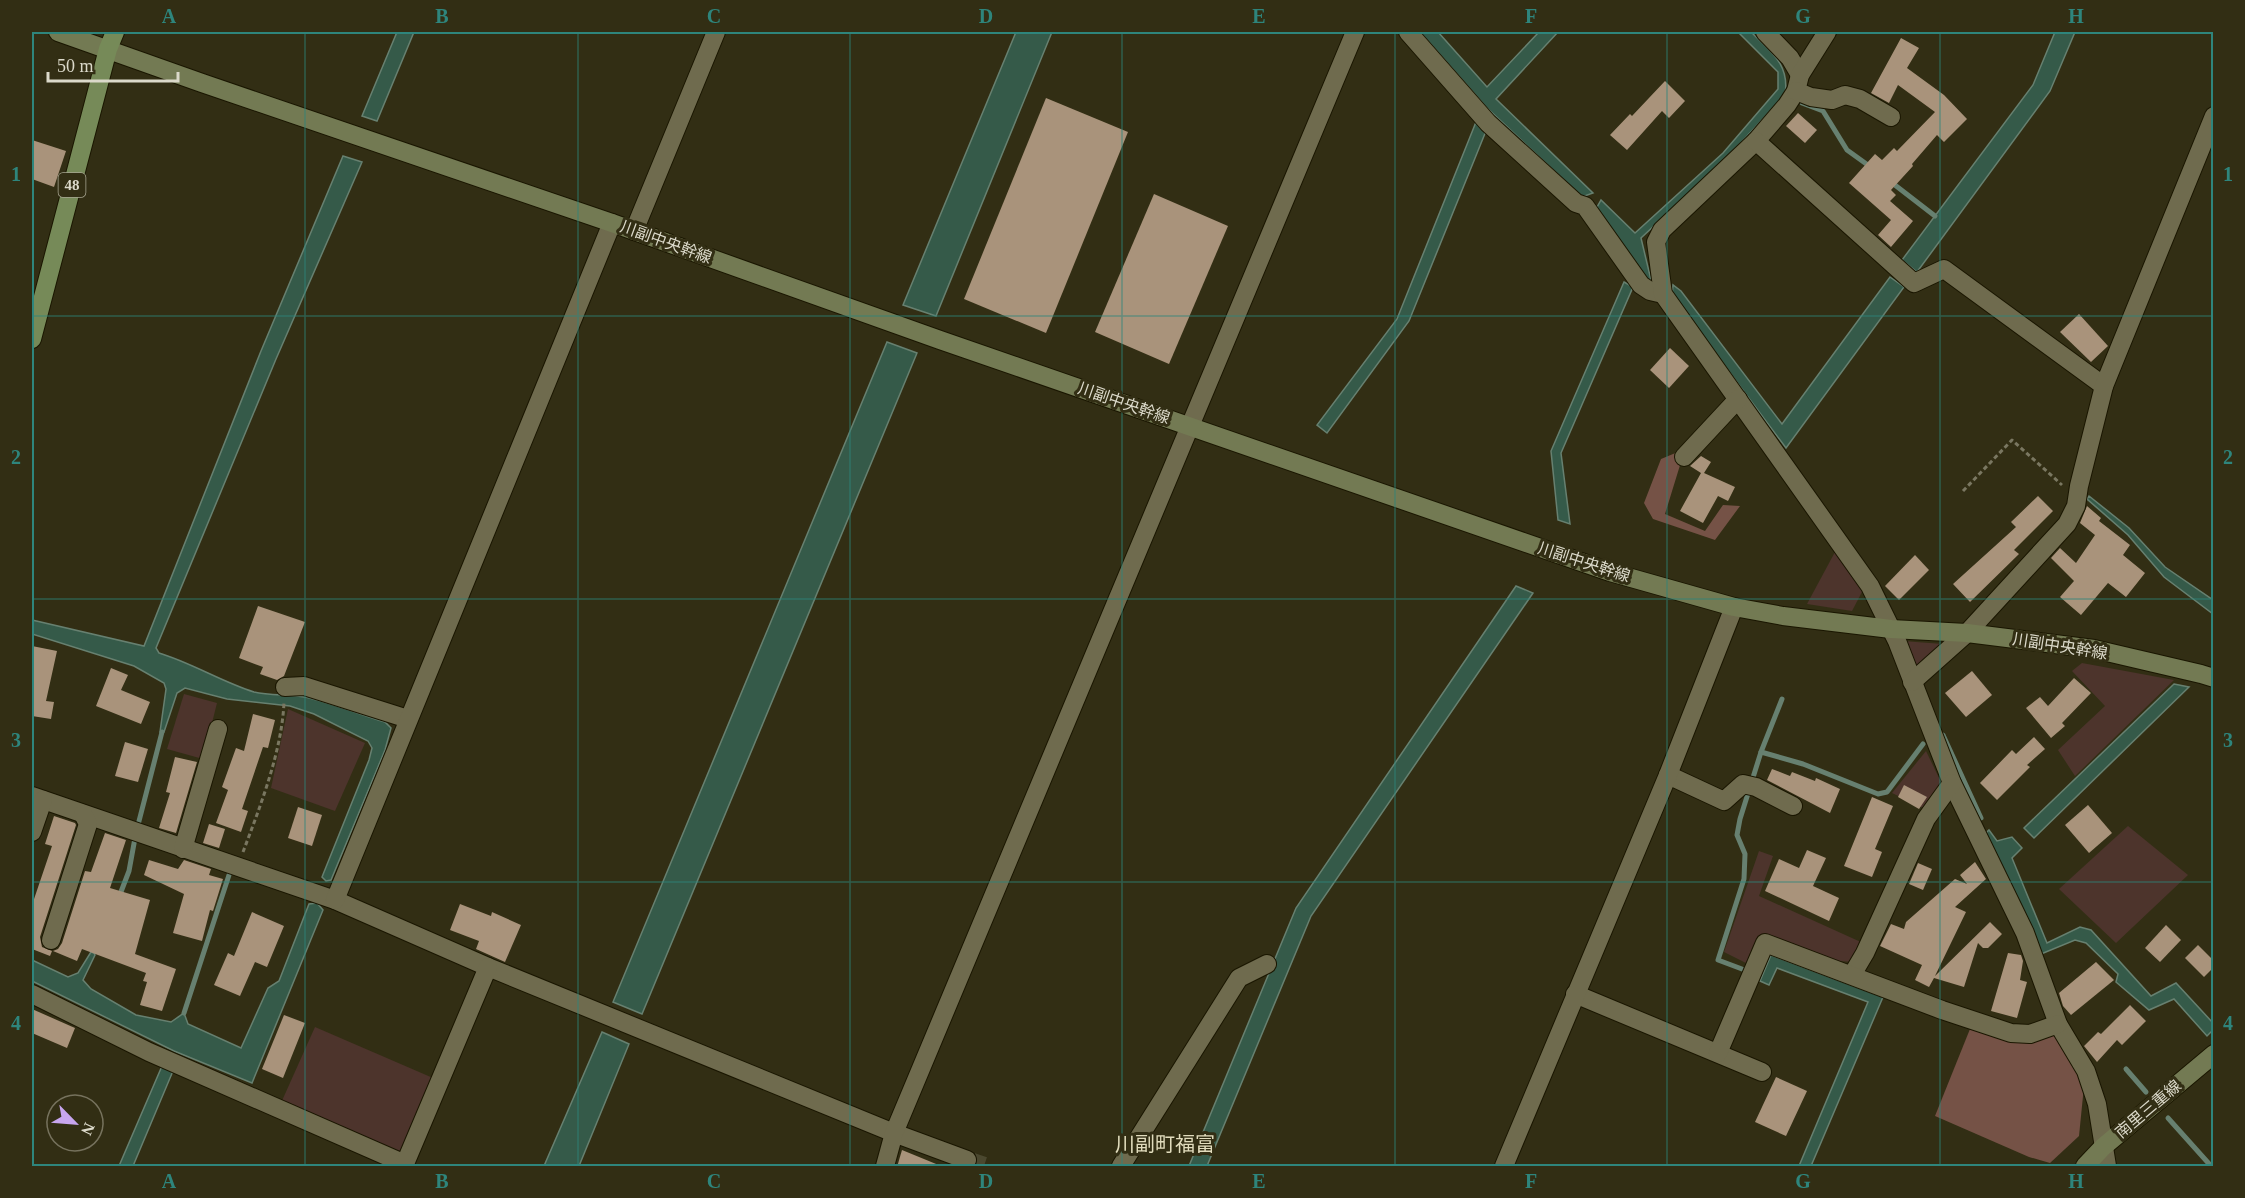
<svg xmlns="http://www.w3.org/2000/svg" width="2245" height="1198" font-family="'Times New Roman','Noto Sans JP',serif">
  <rect width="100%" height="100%" fill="#322e14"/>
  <g fill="#4d342c">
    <polygon points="1835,552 1863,590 1852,611 1807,604"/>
    <polygon points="1903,641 1943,644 1919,668 1913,667"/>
    <polygon points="2082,663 2174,680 2075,776 2058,750 2105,706 2072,671"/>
    <polygon points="184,694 217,703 203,759 167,749"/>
    <polygon points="288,709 365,743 335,811 271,788"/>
    <polygon points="1926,751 1941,782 1925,809 1892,793"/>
    <polygon points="2128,826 2188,875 2116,943 2059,889"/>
    <polygon points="1759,851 1773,856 1759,896 1863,943 1854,962 1822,960 1762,935 1748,964 1724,952"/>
    <polygon points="315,1027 433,1078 400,1155 281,1103"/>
  </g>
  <g fill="#755246">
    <polygon points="1685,449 1665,514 1705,531 1723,505 1740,506 1715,540 1653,519 1644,503 1661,459"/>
    <polygon points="1972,1024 2055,1033 2084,1086 2079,1136 2050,1163 2029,1157 1935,1116"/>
  </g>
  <g fill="#355a49" stroke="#678070" stroke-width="1.5">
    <polygon points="397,32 414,32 377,121 362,116"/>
    <polygon points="1016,32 1052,32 936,316 903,305"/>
    <polygon points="1420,32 1438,32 1487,87 1539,32 1558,32 1496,99 1593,193 1582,197 1487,108"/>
    <path d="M1738,32h13c20,20 39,32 34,63l-59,64 -85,79 10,42 -3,1 -52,-72 5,-9 34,33 88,-80 55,-64v-17z"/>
    <polygon points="2055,32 2075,32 2050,91 1917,272 1902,260 2033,85"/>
    <polygon points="1476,122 1486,131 1409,321 1327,433 1317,425 1397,319"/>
    <path d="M343,156l19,6 -86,197 -120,289 3,5c33,10 63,29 95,39 16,4 34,2 51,5 27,6 54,17 80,25l6,6 -6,22 -54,130 -5,1 -4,-4 47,-117 3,-12 -4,-7 -54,-27 -24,-8 -63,-7 -42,-11 -8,5 -13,39h-4l6,-43 -2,-6 -30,-17 -102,-32v-14l112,26 117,-295z"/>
    <polygon points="1890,277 1904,287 1786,448 1672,295 1673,285 1681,291 1782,424"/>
    <polygon points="1624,282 1633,287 1561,453 1570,524 1558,520 1551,451"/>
    <polygon points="887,342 917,353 642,1014 613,1002"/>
    <polygon points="2089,496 2129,528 2165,567 2213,600 2213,614 2164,577 2128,535 2087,499"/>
    <polygon points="1516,586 1533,593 1311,916 1207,1166 1189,1166 1296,908"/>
    <polygon points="2174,684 2189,687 2034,838 2024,828"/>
    <polygon points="1989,830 1997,841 2012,837 2022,848 2012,858 2047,943 2080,927 2091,930 2151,996 2176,983 2213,1023 2213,1030 2207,1036 2174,999 2149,1010 2116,982 2118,974 2086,943 2075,940 2041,954 1986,833"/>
    <polygon points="317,903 323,910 252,1083 174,1051 32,981 32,960 68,977 78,973 91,952 94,953 95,955 83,980 91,989 136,1015 171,1022 184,1013 188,1024 241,1048 268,988 279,981 309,904"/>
    <polygon points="1771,955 1883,997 1811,1166 1799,1166 1868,1002 1777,968 1769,985 1760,981"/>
    <polygon points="602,1032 629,1044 579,1166 544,1166"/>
    <polygon points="162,1066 173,1071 133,1166 119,1166"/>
  </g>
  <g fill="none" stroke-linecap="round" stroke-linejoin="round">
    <g stroke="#678070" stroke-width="5">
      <polyline points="1802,103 1823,111 1847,150 1872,168"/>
      <polyline points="1891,182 1935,216"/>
      <polyline points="1943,735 1981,818"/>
      <polyline points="1761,752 1803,764 1878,794 1887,792 1923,744"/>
      <polyline points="138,825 162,732"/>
      <polyline points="119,897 129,871 135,838"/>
      <polyline points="1742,969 1718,960 1744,879 1745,854 1737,835 1740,819 1761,752 1782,699"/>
      <polyline points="184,1013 229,875"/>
      <polyline points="2126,1069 2146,1092"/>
      <polyline points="2168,1118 2211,1166"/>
    </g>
  </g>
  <g fill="#a9937b">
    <polygon points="1901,38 1919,48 1907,68 1944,95 1967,119 1944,142 1937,135 1912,164 1913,166 1891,190 1896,195 1890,201 1913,221 1891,247 1878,235 1891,220 1849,183 1875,154 1882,160 1894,148 1897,151 1935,112 1898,85 1889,103 1871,93"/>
    <polygon points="1665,81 1685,101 1669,118 1662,111 1627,150 1610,135 1630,114 1632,116"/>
    <polygon points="1046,98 1128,132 1046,333 964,299"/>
    <polygon points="1798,113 1817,130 1805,143 1786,126"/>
    <polygon points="32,140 66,151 54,187 32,179"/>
    <polygon points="1154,194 1228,226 1169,364 1095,332"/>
    <polygon points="2079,314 2108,346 2091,362 2060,332"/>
    <polygon points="1670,348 1689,366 1669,388 1650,370"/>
    <polygon points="1701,456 1711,462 1704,473 1735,487 1728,501 1718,496 1703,523 1680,511 1701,473 1690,466"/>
    <polygon points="2038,496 2053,511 2014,550 2019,554 1970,602 1953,584 2016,527 2011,522"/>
    <polygon points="2087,506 2101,518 2099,521 2130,545 2123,555 2145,573 2126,597 2108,583 2081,615 2060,597 2074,581 2051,558 2060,548 2076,563 2095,535 2080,523"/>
    <polygon points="1915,555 1929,570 1899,600 1885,586"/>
    <polygon points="258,606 305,622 284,676 277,680 260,674 263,667 239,658"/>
    <polygon points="32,646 57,651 46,701 54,702 51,719 32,716"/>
    <polygon points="111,668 128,675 121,690 150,702 141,724 96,706"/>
    <polygon points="1972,671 1992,695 1966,717 1945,693"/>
    <polygon points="2074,678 2091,693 2062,723 2065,726 2051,738 2026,708 2040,697 2048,706"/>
    <polygon points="253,714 275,720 268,748 263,747 242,809 248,811 241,832 216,823 228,790 222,787 236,748 244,751"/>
    <polygon points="2034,737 2045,749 2027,765 2030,767 1997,800 1980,783 2012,750 2016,754"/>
    <polygon points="125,742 148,749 138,782 115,776"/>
    <polygon points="175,757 197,762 176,833 159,828 170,793 166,792"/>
    <polygon points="1772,769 1790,776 1792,772 1815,781 1816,778 1840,789 1830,813 1767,780"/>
    <polygon points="1904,785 1927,797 1919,809 1898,797"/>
    <polygon points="1872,797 1893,806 1875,849 1882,852 1872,877 1844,866"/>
    <polygon points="2088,805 2112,833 2089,853 2065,825"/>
    <polygon points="298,807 322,815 312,846 288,838"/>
    <polygon points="54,816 75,823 76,825 40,937 42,947 52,951 50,956 32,949 32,905 52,846 45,844"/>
    <polygon points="209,824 225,829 219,848 203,843"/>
    <polygon points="105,833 126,840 110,888 150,900 135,954 176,969 162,1011 140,1005 147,982 143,981 146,973 82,949 77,961 53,951 58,949 62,943 85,871 91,872"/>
    <polygon points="1807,850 1826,858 1813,886 1839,898 1829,921 1765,891 1779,859 1799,868"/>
    <polygon points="149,860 178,869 184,860 211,869 209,875 223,879 213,911 210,910 202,941 173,933 184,894 144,875"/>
    <polygon points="1975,862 1986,879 1955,907 1966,912 1935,976 1990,922 2002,934 1988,948 1983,948 1978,943 1964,987 1934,978 1929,987 1915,980 1922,965 1880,946 1891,924 1904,929 1906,922 1955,879 1967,884 1960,875"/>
    <polygon points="1918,863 1932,869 1923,890 1909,884"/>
    <polygon points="460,904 491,916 492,912 521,925 505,962 476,949 479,941 450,930"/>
    <polygon points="252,912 284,926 267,967 255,962 240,996 214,985 228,953 234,956"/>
    <polygon points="2166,925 2181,940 2160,962 2145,948"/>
    <polygon points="2198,945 2214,961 2214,967 2204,977 2185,958"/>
    <polygon points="2008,953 2021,955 2023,961 2020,980 2027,982 2017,1018 1991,1011"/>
    <polygon points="2096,962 2114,980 2071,1015 2063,1006 2059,993"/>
    <polygon points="2130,1005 2146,1021 2122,1045 2117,1040 2097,1062 2084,1046 2098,1032 2101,1034"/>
    <polygon points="32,1009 75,1028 67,1048 32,1033"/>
    <polygon points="284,1015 305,1023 283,1078 262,1069"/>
    <polygon points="1776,1077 1807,1091 1786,1136 1755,1122"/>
    <polygon points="902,1150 941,1166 941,1167 897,1167"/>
  </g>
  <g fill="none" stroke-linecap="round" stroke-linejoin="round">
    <polyline stroke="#4b482f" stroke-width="18" stroke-dasharray="18 9" stroke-linecap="butt" points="967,1160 985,1166"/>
    <g stroke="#1a1600" stroke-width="20">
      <g id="street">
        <polyline points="1408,32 1488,123 1576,203 1585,206 1641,285 1650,291 1663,294"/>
        <polyline points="1765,32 1790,58 1800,75"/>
        <polyline points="1827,32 1800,75 1796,91 1787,105 1756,141 1662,230 1656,242 1663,294 1870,586 1897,641 1952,783 2025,933 2058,1024 2086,1071 2097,1104 2107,1166"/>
        <polyline points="1796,91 1811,97 1832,100 1845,95 1860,99 1891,117"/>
        <polyline points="1756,141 1914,283 1944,269 2104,386"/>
        <polyline points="634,231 716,32"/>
        <polyline points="1684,457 1738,399"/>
        <polyline points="1912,682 1967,633 2067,524 2076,506 2079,486 2104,386 2214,116"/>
        <polyline points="285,687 304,686 408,719"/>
        <polyline points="1668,775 1724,801 1743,784 1756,787 1793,806"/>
        <polyline points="32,796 335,900 488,967 894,1133 967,1160"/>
        <polyline points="32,832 43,800"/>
        <polyline points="183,849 218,729"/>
        <polyline points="335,900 612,223"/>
        <polyline points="51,940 88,824 83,814"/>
        <polyline points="1852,975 1865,953 1926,819 1952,783"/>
        <polyline points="32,994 149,1052 405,1164"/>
        <polyline points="1575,994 1762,1072"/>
        <polyline points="1718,1053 1765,943 1942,1010 2011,1033 2030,1034 2058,1024"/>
        <polyline points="404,1166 488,967"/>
        <polyline points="885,1166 894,1133 1355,32"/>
        <polyline points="1121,1166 1239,978 1267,964"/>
        <polyline points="1504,1166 1668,775 1734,607"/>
      </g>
    </g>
    <g stroke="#1a1600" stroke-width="20">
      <g id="secondary">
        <polyline points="58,32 202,83 612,223 940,340 1610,572 1734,607 1783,616 1891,629 1967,633 2094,649 2201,674 2214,678"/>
        <polyline points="2085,1166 2103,1147 2214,1054"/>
      </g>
    </g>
    <g stroke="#1a1600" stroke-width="20">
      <polyline id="primary" points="32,339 108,49 115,32"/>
    </g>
    <g stroke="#7a7761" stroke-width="3" stroke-dasharray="4.5 3" stroke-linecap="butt">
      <polyline points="1963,491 2012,440 2062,485"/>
      <path d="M243,852c17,-45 39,-101 41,-150"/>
    </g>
    <use href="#street" stroke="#6f6b4e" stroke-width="18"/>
    <use href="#secondary" stroke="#737a53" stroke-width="18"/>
    <use href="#primary" stroke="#768a58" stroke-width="18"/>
  </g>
  <path fill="none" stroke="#2e857c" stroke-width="1.5" stroke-opacity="0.55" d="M305,32v1134M578,32v1134M850,32v1134M1122,32v1134M1395,32v1134M1667,32v1134M1940,32v1134M32,316h2182M32,599h2182M32,882h2182"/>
  <g text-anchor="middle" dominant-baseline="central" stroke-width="6" stroke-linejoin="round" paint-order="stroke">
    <rect fill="#322e14" stroke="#a8a693" stroke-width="1.5" x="58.5" y="173" width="27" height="24" rx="4.5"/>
    <g font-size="15" font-weight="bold" fill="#dbd9ca">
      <text x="72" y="185">48</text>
    </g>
    <g font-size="16" fill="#dbd9ca" stroke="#322e14">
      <text transform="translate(666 242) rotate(20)">川副中央幹線</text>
      <text transform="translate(1124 403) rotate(19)">川副中央幹線</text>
      <text transform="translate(1584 562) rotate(18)">川副中央幹線</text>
      <text transform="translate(2060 646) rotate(9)">川副中央幹線</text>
      <text transform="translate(2148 1109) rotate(-40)">南里三重線</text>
    </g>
    <g font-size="20" fill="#e1dcbd" stroke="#322e14">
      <text x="1165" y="1144">川副町福富</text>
    </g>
  </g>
  <rect width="2245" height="1198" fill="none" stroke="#322e14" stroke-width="66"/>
  <g transform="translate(75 1123) rotate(115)"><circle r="28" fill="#322e14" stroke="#76725d" stroke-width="1.5"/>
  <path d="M0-4.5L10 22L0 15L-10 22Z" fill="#c8a6ef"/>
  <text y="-9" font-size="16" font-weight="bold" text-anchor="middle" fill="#dbd9ca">N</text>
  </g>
  <path d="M48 72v9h130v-9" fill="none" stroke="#dbd9ca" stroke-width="3"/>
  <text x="57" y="72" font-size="18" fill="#dbd9ca" stroke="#322e14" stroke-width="4.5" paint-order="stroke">50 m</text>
  <rect x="33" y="33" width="2179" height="1132" fill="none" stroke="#2e857c" stroke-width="2"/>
  <g font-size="20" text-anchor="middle" font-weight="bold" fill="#2e857c">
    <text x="169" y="23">A</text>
    <text x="442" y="23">B</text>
    <text x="714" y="23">C</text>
    <text x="986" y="23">D</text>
    <text x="1259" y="23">E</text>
    <text x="1531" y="23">F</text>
    <text x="1803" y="23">G</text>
    <text x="2076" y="23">H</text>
    <text x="16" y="181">1</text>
    <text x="2228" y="181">1</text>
    <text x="16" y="464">2</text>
    <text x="2228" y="464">2</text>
    <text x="16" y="747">3</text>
    <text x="2228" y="747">3</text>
    <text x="16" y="1030">4</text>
    <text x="2228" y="1030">4</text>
    <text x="169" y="1188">A</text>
    <text x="442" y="1188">B</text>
    <text x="714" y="1188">C</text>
    <text x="986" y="1188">D</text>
    <text x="1259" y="1188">E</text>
    <text x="1531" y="1188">F</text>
    <text x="1803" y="1188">G</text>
    <text x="2076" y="1188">H</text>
  </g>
</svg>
